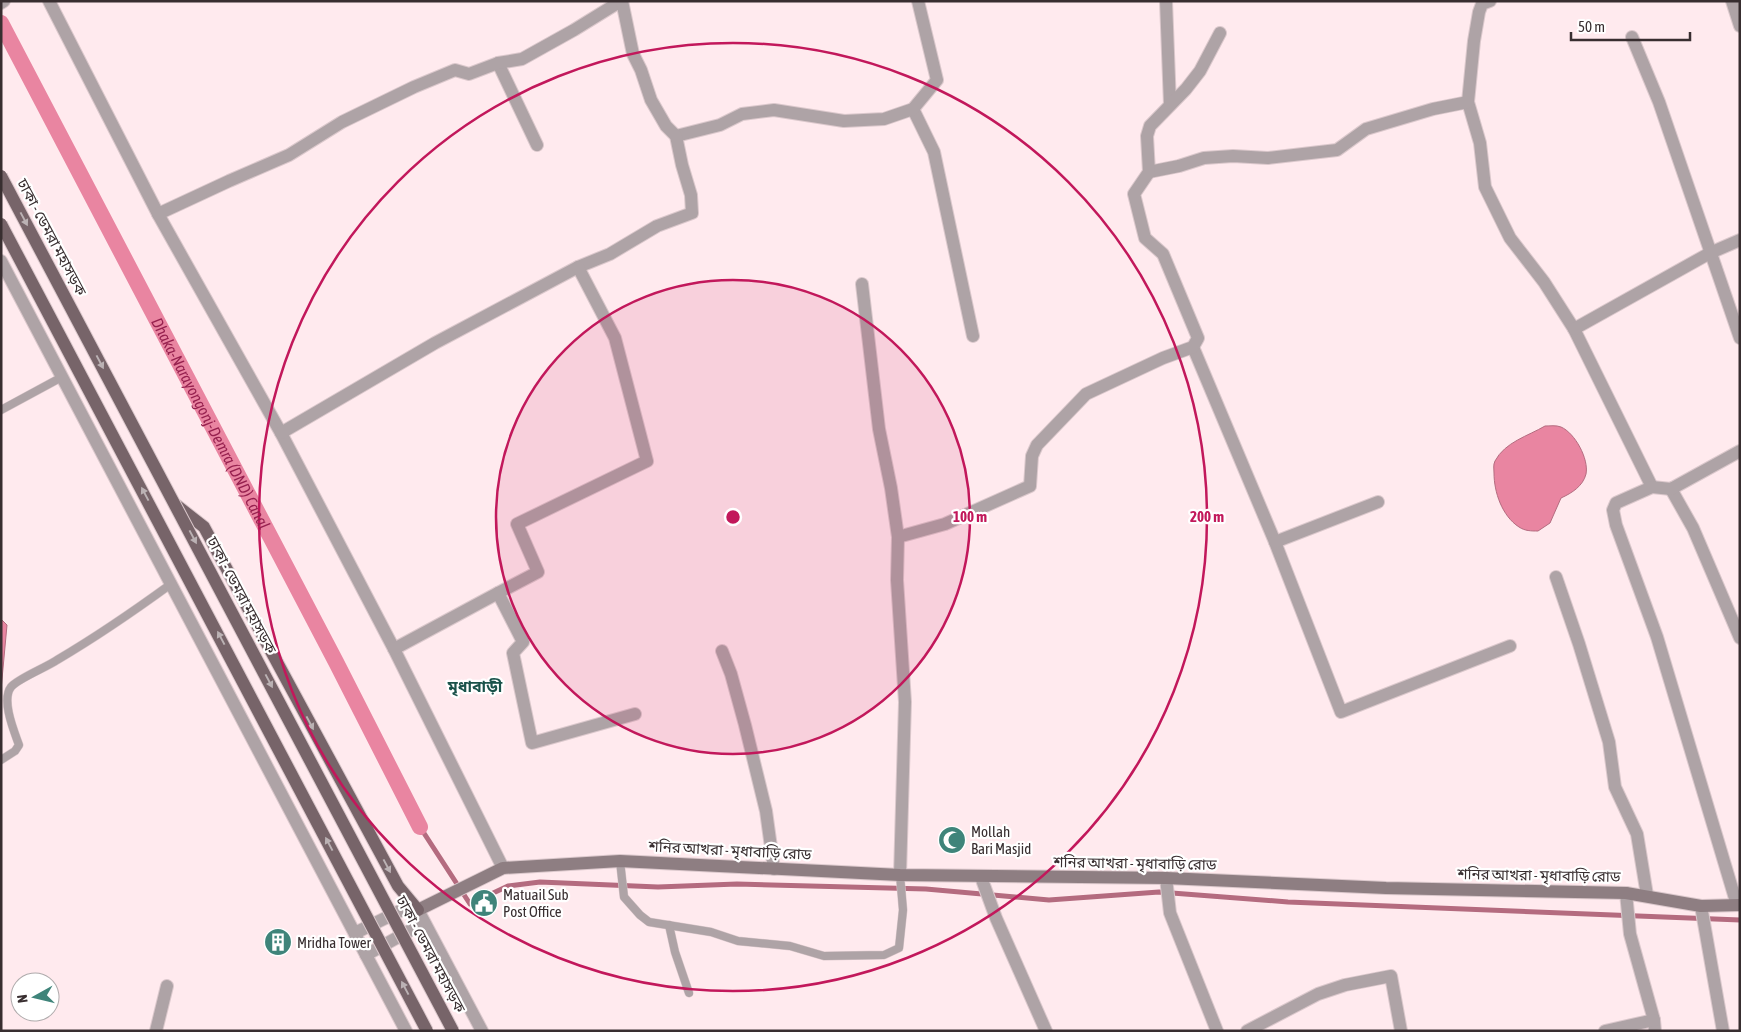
<svg xmlns="http://www.w3.org/2000/svg" width="1741" height="1032" font-family="'Asap Condensed','Noto Sans Bengali',sans-serif">
  <rect width="100%" height="100%" fill="#ffeaee"/>
  <g fill="#e985a1" stroke="#b46b7f">
    <path d="M1545,426c5,0 11,-1 16,1 14,6 28,32 25,47 -3,12 -14,19 -25,24l-11,25 -12,8c-7,0 -13,0 -19,-4 -17,-11 -25,-35 -25,-54 0,-4 -1,-8 1,-12 10,-19 33,-25 50,-35z"/>
    <polygon points="1,619 7,625 1,690"/>
  </g>
  <g fill="none" stroke-linecap="round" stroke-linejoin="round">
    <polyline stroke="#b46b7f" stroke-width="5" points="420,827 470,904 508,886 540,882 658,887 737,884 926,889 1049,900 1159,892 1288,902 1740,920"/>
    <path stroke="#e985a1" stroke-width="16" id="s1" d="M1,23l335,639 84,165"/>
    <g stroke="#dbc8cc" stroke-width="9">
      <g id="lane">
        <polyline points="1,410 62,377"/>
        <path d="M1,760l14,-9 4,-6c-5,-14 -18,-45 -8,-58 6,-8 36,-20 46,-27 39,-23 77,-49 114,-76"/>
        <polyline points="620,861 624,897 640,915 649,922 711,932 738,941 790,946 824,956 884,955 899,948 903,910 900,875"/>
        <polyline points="669,925 675,952 689,993"/>
      </g>
    </g>
    <g stroke="#dbc8cc" stroke-width="14">
      <g id="street">
        <polyline points="49,1 158,214 281,433 394,649 503,868"/>
        <polyline points="1166,1 1170,105"/>
        <polyline points="1490,1 1482,4 1479,12 1474,41 1468,102 1480,143 1485,187 1510,238 1544,282 1574,329 1652,487"/>
        <polyline points="1732,1 1740,26"/>
        <polyline points="1,3 4,1"/>
        <polyline points="1632,37 1659,102 1740,338"/>
        <polyline points="498,63 537,145"/>
        <polyline points="913,109 934,152 973,336"/>
        <polyline points="676,136 720,125 742,114 774,110 844,121 884,119 913,109 937,80 918,1"/>
        <polyline points="1149,172 1179,166 1204,158 1233,156 1268,158 1337,150 1366,129 1433,109 1468,102"/>
        <polyline points="158,214 229,181 289,155 342,122 414,87 455,70 469,74 498,63 522,59 574,30 621,1"/>
        <polyline points="1,261 406,1031"/>
        <polyline points="862,284 879,429 891,488 898,537 897,580 905,702 900,875"/>
        <polyline points="1574,329 1710,253 1740,240"/>
        <polyline points="1193,347 1275,542 1341,712 1510,646"/>
        <polyline points="281,433 435,343 578,267 610,254 657,226 692,213 691,195 682,165 676,136 666,126 651,100 641,70 633,54 622,1"/>
        <polyline points="1671,489 1693,528 1740,638"/>
        <polyline points="898,537 945,524 1030,486 1032,456 1037,445 1086,394 1163,358 1193,347 1198,338 1163,254 1145,238 1134,194 1149,172 1147,136 1150,126 1186,89 1200,71 1220,33"/>
        <polyline points="1275,542 1378,502"/>
        <polyline points="1556,577 1579,644 1609,742 1615,787 1637,834 1647,895"/>
        <polyline points="498,593 538,572 517,524 647,461 615,338 578,267"/>
        <polyline points="394,649 498,593 523,642 513,653 532,743 635,714"/>
        <polyline points="722,651 731,674 745,725 766,811 774,869"/>
        <polyline points="981,877 996,918 1046,1031"/>
        <polyline points="1166,878 1170,913 1217,1031"/>
        <polyline points="1626,893 1630,934 1654,1020 1655,1031"/>
        <polyline points="1737,905 1657,637 1616,525 1613,510 1616,503 1652,487 1671,489 1740,451"/>
        <polyline points="1701,906 1723,1031"/>
        <polyline points="355,933 408,907 418,910 482,1031"/>
        <polyline points="366,955 418,926 418,910"/>
        <polyline points="156,1031 167,986"/>
        <polyline points="1247,1031 1318,994 1345,985 1391,976 1401,1031"/>
        <polyline points="1605,1031 1654,1020"/>
      </g>
    </g>
    <g stroke="#dbc8cc" stroke-width="14">
      <polyline id="secondary" points="418,910 503,868 620,861 900,875 1166,878 1386,888 1626,893 1701,906 1740,905"/>
    </g>
    <g stroke="#dbc8cc" stroke-width="14">
      <polyline id="primary" points="176,505 204,527 398,886 418,910"/>
    </g>
    <use href="#lane" stroke="#aea3a6" stroke-width="8"/>
    <use href="#street" stroke="#aea3a6" stroke-width="12"/>
    <use href="#secondary" stroke="#8e7e82" stroke-width="12"/>
    <use href="#primary" stroke="#776469" stroke-width="12"/>
    <g stroke="#dbc8cc" stroke-width="14" stroke-linecap="butt">
      <g id="primary-bridge">
        <polyline points="1,176 453,1031"/>
        <polyline points="1,224 427,1031"/>
      </g>
    </g>
    <use href="#primary-bridge" stroke="#776469" stroke-width="12"/>
  </g>
  <defs><path id="oneway-solid" d="M-6-.8H1V-3.2L6.5 0L1 3.2V.8H-6Z" transform="scale(1.25)"/></defs>
  <g fill="#bbb2b4">
    <use href="#oneway-solid" transform="translate(24 219) rotate(62)"/>
    <use href="#oneway-solid" transform="translate(100 362) rotate(62)"/>
    <use href="#oneway-solid" transform="translate(145 494) rotate(-118)"/>
    <use href="#oneway-solid" transform="translate(193 537) rotate(62)"/>
    <use href="#oneway-solid" transform="translate(221 638) rotate(-118)"/>
    <use href="#oneway-solid" transform="translate(269 681) rotate(62)"/>
    <use href="#oneway-solid" transform="translate(310 723) rotate(62)"/>
    <use href="#oneway-solid" transform="translate(329 844) rotate(-118)"/>
    <use href="#oneway-solid" transform="translate(387 866) rotate(62)"/>
    <use href="#oneway-solid" transform="translate(405 988) rotate(-118)"/>
  </g>
  <circle cx="733" cy="517" r="237" fill="#c2185b" fill-opacity=".12"/>
  <g fill="none" stroke="#c2185b" stroke-width="2.5">
    <circle cx="733" cy="517" r="237"/>
    <circle cx="733" cy="517" r="474"/>
  </g>
  <defs>
    <g id="mosque-disc" transform="scale(1.4375)"><circle r="9.5" fill="#3f847a" stroke="#fff"/><path d="M3.5-4.9A6 6 0 1 0 3.5 4.9A5 5 0 1 1 3.5-4.9Z" fill="#fff"/></g>
    <g id="civic-disc" transform="scale(1.4375)"><circle r="9.5" fill="#3f847a" stroke="#fff"/><path d="M-.6-6.5H3V-4.5H.6V-3L4-1V1h2V6H-6V1h2V-1L-.6-3ZM-1.2 2.5V6h2.4V2.5Z" fill="#fff"/></g>
    <g id="building-disc" transform="scale(1.4375)"><circle r="9.5" fill="#3f847a" stroke="#fff"/><path d="M-4-6H4V6H1V3H-1V6H-4ZM-2.5-4.3h1.7v1.8h-1.7ZM.8-4.3h1.7v1.8H.8ZM-2.5-1h1.7V.8h-1.7ZM.8-1h1.7V.8H.8Z" fill="#fff"/></g>
  </defs>
  <g fill-rule="evenodd">
    <use href="#mosque-disc" x="952" y="840"/>
    <use href="#civic-disc" x="484" y="903"/>
    <use href="#building-disc" x="278" y="942"/>
  </g>
  <g text-anchor="middle" dominant-baseline="central" stroke-width="4.5" stroke-linejoin="round" paint-order="stroke">
    <g font-size="15" fill="#382e30" stroke="#fff">
      <text transform="translate(52 237) rotate(62)">ঢাকা - ডেমরা মহাসড়ক</text>
      <text transform="translate(242 595) rotate(62)">ঢাকা - ডেমরা মহাসড়ক</text>
      <text transform="translate(730 850) rotate(3)">শনির আখরা - মৃধাবাড়ি রোড</text>
      <text transform="translate(1135 863) rotate(1)">শনির আখরা - মৃধাবাড়ি রোড</text>
      <text transform="translate(1539 875) rotate(1)">শনির আখরা - মৃধাবাড়ি রোড</text>
      <text transform="translate(431 954) rotate(62)">ঢাকা - ডেমরা মহাসড়ক</text>
    </g>
    <g font-size="15" fill="#382e30" stroke="#fff" text-anchor="start">
      <text x="971" y="831">Mollah<tspan x="971" dy="17">Bari Masjid</tspan></text>
      <text x="503" y="894">Matuail Sub<tspan x="503" dy="17">Post Office</tspan></text>
      <text x="297" y="942">Mridha Tower</text>
    </g>
    <g font-size="16" font-style="italic" fill="#97214f" stroke="#fff">
      <text stroke="none"><textPath href="#s1" startOffset="452">Dhaka-Narayongonj-Demra (DND) Canal</textPath></text>
    </g>
    <g font-size="16" font-weight="bold" fill="#19524a" stroke="#fff">
      <text x="475" y="686">মৃধাবাড়ী</text>
    </g>
  </g>
  <circle cx="733" cy="517" r="8" fill="#c2185b" stroke="#fff" stroke-width="2.5"/>
  <g font-size="15" text-anchor="middle" font-weight="bold" fill="#c2185b" stroke="#fff" stroke-width="4.5" stroke-linejoin="round" paint-order="stroke">
    <text x="970" y="522">100 m</text>
    <text x="1207" y="522">200 m</text>
  </g>
  <rect width="1741" height="1032" fill="none" stroke="#382e30" stroke-width="5"/>
  <g transform="translate(35 997) rotate(262)"><circle r="24" fill="#ffffff" stroke="#afabac"/>
  <path d="M0-4L9 19L0 12L-9 19Z" fill="#3f847a"/>
  <text y="-8" font-size="14" font-weight="bold" text-anchor="middle" fill="#382e30">N</text>
  </g>
  <path d="M1571 32v8h119v-8" fill="none" stroke="#382e30" stroke-width="2.5"/>
  <text x="1578" y="32" font-size="15" fill="#382e30" stroke="#ffffff" stroke-width="4" paint-order="stroke">50 m</text>
</svg>
